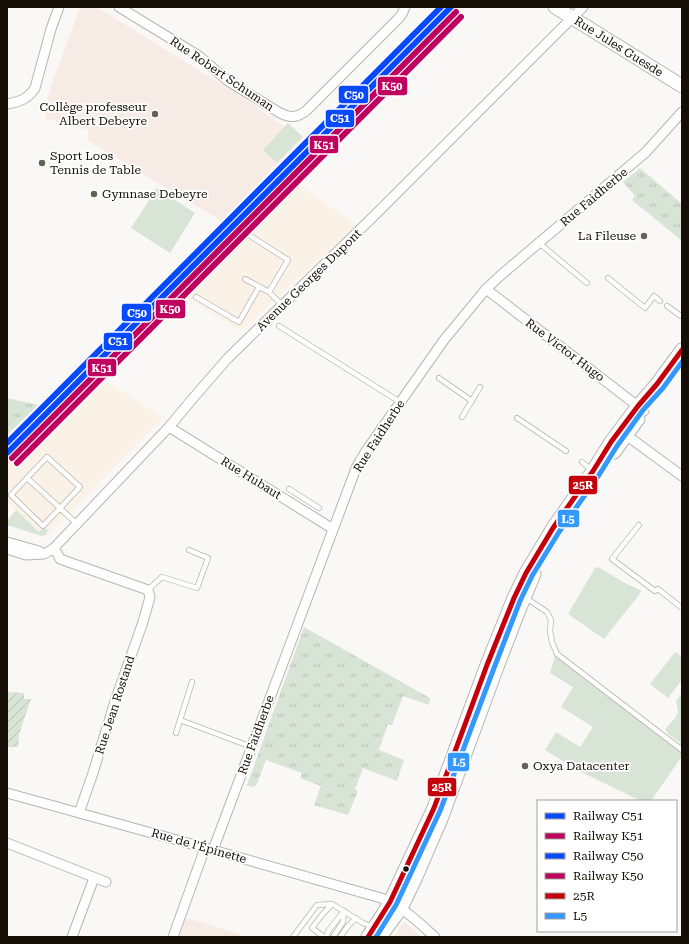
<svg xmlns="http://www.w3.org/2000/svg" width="689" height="944" font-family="'Roboto Serif',serif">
  <defs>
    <pattern id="park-tufts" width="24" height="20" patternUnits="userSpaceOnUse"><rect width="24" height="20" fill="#d8e4d5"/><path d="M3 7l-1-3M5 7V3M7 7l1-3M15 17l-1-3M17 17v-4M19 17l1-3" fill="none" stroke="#b8c2b5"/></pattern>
    <pattern id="garden-furrows" width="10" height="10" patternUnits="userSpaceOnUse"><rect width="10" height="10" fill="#d8e4d5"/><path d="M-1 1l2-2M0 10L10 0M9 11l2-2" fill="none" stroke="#b8c2b5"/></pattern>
  </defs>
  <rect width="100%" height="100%" fill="#faf8f6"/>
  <g fill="#fbf2e7">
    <polygon points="292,179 357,225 241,331 177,293"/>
    <polygon points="95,375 164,417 45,537 7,502 7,459"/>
  </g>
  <g fill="#f7ece5">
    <polygon points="80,7 97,7 237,94 270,117 285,127 263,150 277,163 221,221 87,140 89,130 47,119 44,111 51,86"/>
    <polygon points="186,918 188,918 248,937 179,937"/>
    <polygon points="404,922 405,922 422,937 393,937"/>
  </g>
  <g fill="#d8e4d5">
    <polygon points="288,123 303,137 277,163 263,150"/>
    <polygon points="157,188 195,213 170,253 131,228"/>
    <polygon points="16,510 39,532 44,527 48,530 45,535 42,536 7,525 7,521"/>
    <polygon points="598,567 623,582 642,591 604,639 568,614 595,568"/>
    <polygon points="675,652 682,657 682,680 668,698 650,684"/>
    <polygon points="555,656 576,670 682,753 682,756 651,801 641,801 581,772 545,750 556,732 580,747 593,727 561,707 573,687 550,673"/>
    <polygon points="682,693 682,744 668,734 665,729 676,717 678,712 676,701"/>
  </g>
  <g fill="url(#park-tufts)">
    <polygon points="640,168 682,204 682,241 632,200 635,196 623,182"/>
    <polygon points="7,398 38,405 7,435"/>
    <polygon points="304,627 430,698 429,705 403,696 392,725 388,724 379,750 404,760 397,781 363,768 355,789 358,791 348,815 314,805 321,786 300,778 302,773 266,760 256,786 252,787 247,785"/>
  </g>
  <polygon fill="url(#garden-furrows)" points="7,692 24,693 24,699 31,699 19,734 18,747 7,747"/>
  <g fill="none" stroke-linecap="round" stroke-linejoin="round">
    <g stroke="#b9b5b0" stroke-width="6">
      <g id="lane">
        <polyline points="539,243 587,283"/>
        <polyline points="608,278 645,308 654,296 660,301"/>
        <polyline points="245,279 269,292 288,260 249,235"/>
        <polyline points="269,292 282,305"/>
        <polyline points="196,297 239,322 259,287"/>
        <polyline points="667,306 681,316"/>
        <polyline points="279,326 400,402"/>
        <polyline points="439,378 472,401"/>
        <polyline points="462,417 480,387"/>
        <polyline points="517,418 566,451"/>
        <polyline points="582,462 592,470"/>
        <polyline points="27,478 60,508 80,487 47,457 11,495 43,526 60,508 77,524"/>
        <polyline points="289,489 319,508"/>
        <polyline points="639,525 612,559 655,591 658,589 682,608"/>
        <polyline points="148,590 162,577 197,588 208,558 189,550"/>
        <polyline points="526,598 547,612 551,620 550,631 552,642 557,654 682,750"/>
        <polyline points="180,720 252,747"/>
        <polyline points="176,733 192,682"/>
        <polyline points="293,937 317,905 332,904 363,923 373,927"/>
        <polyline points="324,937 312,928 322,915 332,904"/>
        <polyline points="326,937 329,930 344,911"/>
        <polyline points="333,937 343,922 344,911"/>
        <polyline points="340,937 348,926 356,918"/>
      </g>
    </g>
    <g stroke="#b9b5b0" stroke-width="11">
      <g id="street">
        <path d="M119,7l80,49 29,25 52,32c10,5 16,5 26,-2l93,-93 3,-4 3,-7"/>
        <path d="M7,104c12,-2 21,-5 28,-16l16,-59 8,-22"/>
        <polyline points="486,289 644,411"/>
        <polyline points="169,427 333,529"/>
        <polyline points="622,432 682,476"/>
        <polyline points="7,542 39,551"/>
        <polyline points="7,549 26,555 44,554 53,549 169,427 194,397 228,358 377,213 583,7"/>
        <polyline points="53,549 57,553 60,559 148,590 150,597 143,622 115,701 93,773 79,813"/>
        <path d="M7,793l206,57 168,48c21,8 37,24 54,39"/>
        <polyline points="7,843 106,882"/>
        <polyline points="213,850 352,479 357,466 366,451 444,340 486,289 501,275 646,152 682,112"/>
        <polyline points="72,937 94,878"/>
        <polyline points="173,937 205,848"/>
      </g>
    </g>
    <g stroke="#b9b5b0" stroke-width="15">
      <g id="secondary">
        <path id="s1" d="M555,7l127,79"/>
        <polyline points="614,452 638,419"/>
        <polyline points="368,937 380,919 390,902 434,808 487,665 514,598 526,573 553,528 593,471 611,442 638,406 657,384 682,350"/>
        <polyline points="380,937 401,908 415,879 441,819 497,667 517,615 534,574"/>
      </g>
    </g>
    <use href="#lane" stroke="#fefefe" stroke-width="4.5"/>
    <use href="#street" stroke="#fefefe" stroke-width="9"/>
    <use href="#secondary" stroke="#fefefe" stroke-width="13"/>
    <g stroke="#fff" stroke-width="8">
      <polyline id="bus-1" points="368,937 390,902 434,808 487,665 514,598 526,573 553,528 593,471 611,442 638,406 657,384 682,350"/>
    </g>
    <g stroke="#fff" stroke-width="8">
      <polyline id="bus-2" points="376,937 396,905 440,811 494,668 520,601 532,576 559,532 599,475 617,446 643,410 663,388 682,362"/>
    </g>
    <use href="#bus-1" stroke="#c5000a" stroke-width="5"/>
    <use href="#bus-2" stroke="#39f" stroke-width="5"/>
    <g stroke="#fff" stroke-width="9">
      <polyline id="rail-1" points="7,453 451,7"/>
    </g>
    <g stroke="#fff" stroke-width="9">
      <polyline id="rail-2" points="12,458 456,12"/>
    </g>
    <g stroke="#fff" stroke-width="9">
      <polyline id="rail-3" points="7,443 441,7"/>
    </g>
    <g stroke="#fff" stroke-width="9">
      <polyline id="rail-4" points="17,463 461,17"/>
    </g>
    <use href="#rail-1" stroke="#0749ff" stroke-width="6"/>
    <use href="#rail-2" stroke="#bf005f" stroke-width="6"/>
    <use href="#rail-3" stroke="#0749ff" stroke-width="6"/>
    <use href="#rail-4" stroke="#bf005f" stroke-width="6"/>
  </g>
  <g fill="#64605a" stroke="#fff" stroke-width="1.5">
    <circle cx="155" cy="114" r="4"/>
    <circle cx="42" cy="163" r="4"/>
    <circle cx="94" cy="194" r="4"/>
    <circle cx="644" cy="236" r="4"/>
    <circle cx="525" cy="766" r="4"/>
  </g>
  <circle fill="#140e06" stroke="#fff" stroke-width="1.5" cx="406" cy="869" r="3.5"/>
  <g text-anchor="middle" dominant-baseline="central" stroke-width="3.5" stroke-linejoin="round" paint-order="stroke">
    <g font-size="12" fill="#140e06" stroke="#fff">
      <text stroke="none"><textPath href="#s1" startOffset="75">Rue Jules Guesde</textPath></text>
      <text transform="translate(222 74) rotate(34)">Rue Robert Schuman</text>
      <text transform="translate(594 197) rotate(-40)">Rue Faidherbe</text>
      <text transform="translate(309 280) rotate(-44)">Avenue Georges Dupont</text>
      <text transform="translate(565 350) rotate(37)">Rue Victor Hugo</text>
      <text transform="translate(379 436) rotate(-57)">Rue Faidherbe</text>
      <text transform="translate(251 478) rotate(32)">Rue Hubaut</text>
      <text transform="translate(115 705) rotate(-72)">Rue Jean Rostand</text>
      <text transform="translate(256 735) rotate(-70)">Rue Faidherbe</text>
      <text transform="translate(199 846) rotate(16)">Rue de l'Épinette</text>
    </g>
    <g font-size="12" fill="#140e06" stroke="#fff" text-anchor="start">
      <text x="147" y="107" text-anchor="end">Collège professeur<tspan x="147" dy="14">Albert Debeyre</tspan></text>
      <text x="50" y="156">Sport Loos<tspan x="50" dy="14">Tennis de Table</tspan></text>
      <text x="102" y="194">Gymnase Debeyre</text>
      <text x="636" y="236" text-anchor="end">La Fileuse</text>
      <text x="533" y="766">Oxya Datacenter</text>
    </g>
  </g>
  <g stroke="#fff" stroke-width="1.5">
    <rect x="377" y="76" width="31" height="20" rx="4" fill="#bf005f"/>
    <rect x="338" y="85" width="31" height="19" rx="4" fill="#0749ff"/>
    <rect x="325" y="109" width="30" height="19" rx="4" fill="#0749ff"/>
    <rect x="309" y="135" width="30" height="19" rx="4" fill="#bf005f"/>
    <rect x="155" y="299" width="31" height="20" rx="4" fill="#bf005f"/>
    <rect x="121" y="303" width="31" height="19" rx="4" fill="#0749ff"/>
    <rect x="103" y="332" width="30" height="19" rx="4" fill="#0749ff"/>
    <rect x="87" y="358" width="30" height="19" rx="4" fill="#bf005f"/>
    <rect x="568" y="475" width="30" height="20" rx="4" fill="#c5000a"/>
    <rect x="557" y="509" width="23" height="19" rx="4" fill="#39f"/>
    <rect x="447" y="752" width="23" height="20" rx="4" fill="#39f"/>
    <rect x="427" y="777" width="30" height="20" rx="4" fill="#c5000a"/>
  </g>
  <g font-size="11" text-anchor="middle" font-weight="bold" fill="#fff">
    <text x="392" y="90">K50</text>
    <text x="354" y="99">C50</text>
    <text x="340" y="122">C51</text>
    <text x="324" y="149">K51</text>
    <text x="170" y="313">K50</text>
    <text x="137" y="317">C50</text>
    <text x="118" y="345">C51</text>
    <text x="102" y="372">K51</text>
    <text x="583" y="489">25R</text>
    <text x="568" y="523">L5</text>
    <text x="459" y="766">L5</text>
    <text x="442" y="791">25R</text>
  </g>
  <rect width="689" height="944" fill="none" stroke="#140e06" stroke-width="16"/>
  <rect x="537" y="800" width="140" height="132" fill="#ffffff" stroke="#a19f9b"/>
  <rect x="545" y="813" width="20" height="6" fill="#0749ff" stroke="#a19f9b"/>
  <text x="573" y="820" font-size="12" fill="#140e06">Railway C51</text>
  <rect x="545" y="833" width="20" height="6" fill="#bf005f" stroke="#a19f9b"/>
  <text x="573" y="840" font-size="12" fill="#140e06">Railway K51</text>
  <rect x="545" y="853" width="20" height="6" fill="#0749ff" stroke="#a19f9b"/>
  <text x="573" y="860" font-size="12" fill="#140e06">Railway C50</text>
  <rect x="545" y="873" width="20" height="6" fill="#bf005f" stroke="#a19f9b"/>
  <text x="573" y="880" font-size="12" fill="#140e06">Railway K50</text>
  <rect x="545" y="893" width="20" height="6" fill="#c5000a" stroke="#a19f9b"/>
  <text x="573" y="900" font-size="12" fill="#140e06">25R</text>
  <rect x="545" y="913" width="20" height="6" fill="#3399ff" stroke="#a19f9b"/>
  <text x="573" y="920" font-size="12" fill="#140e06">L5</text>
</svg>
